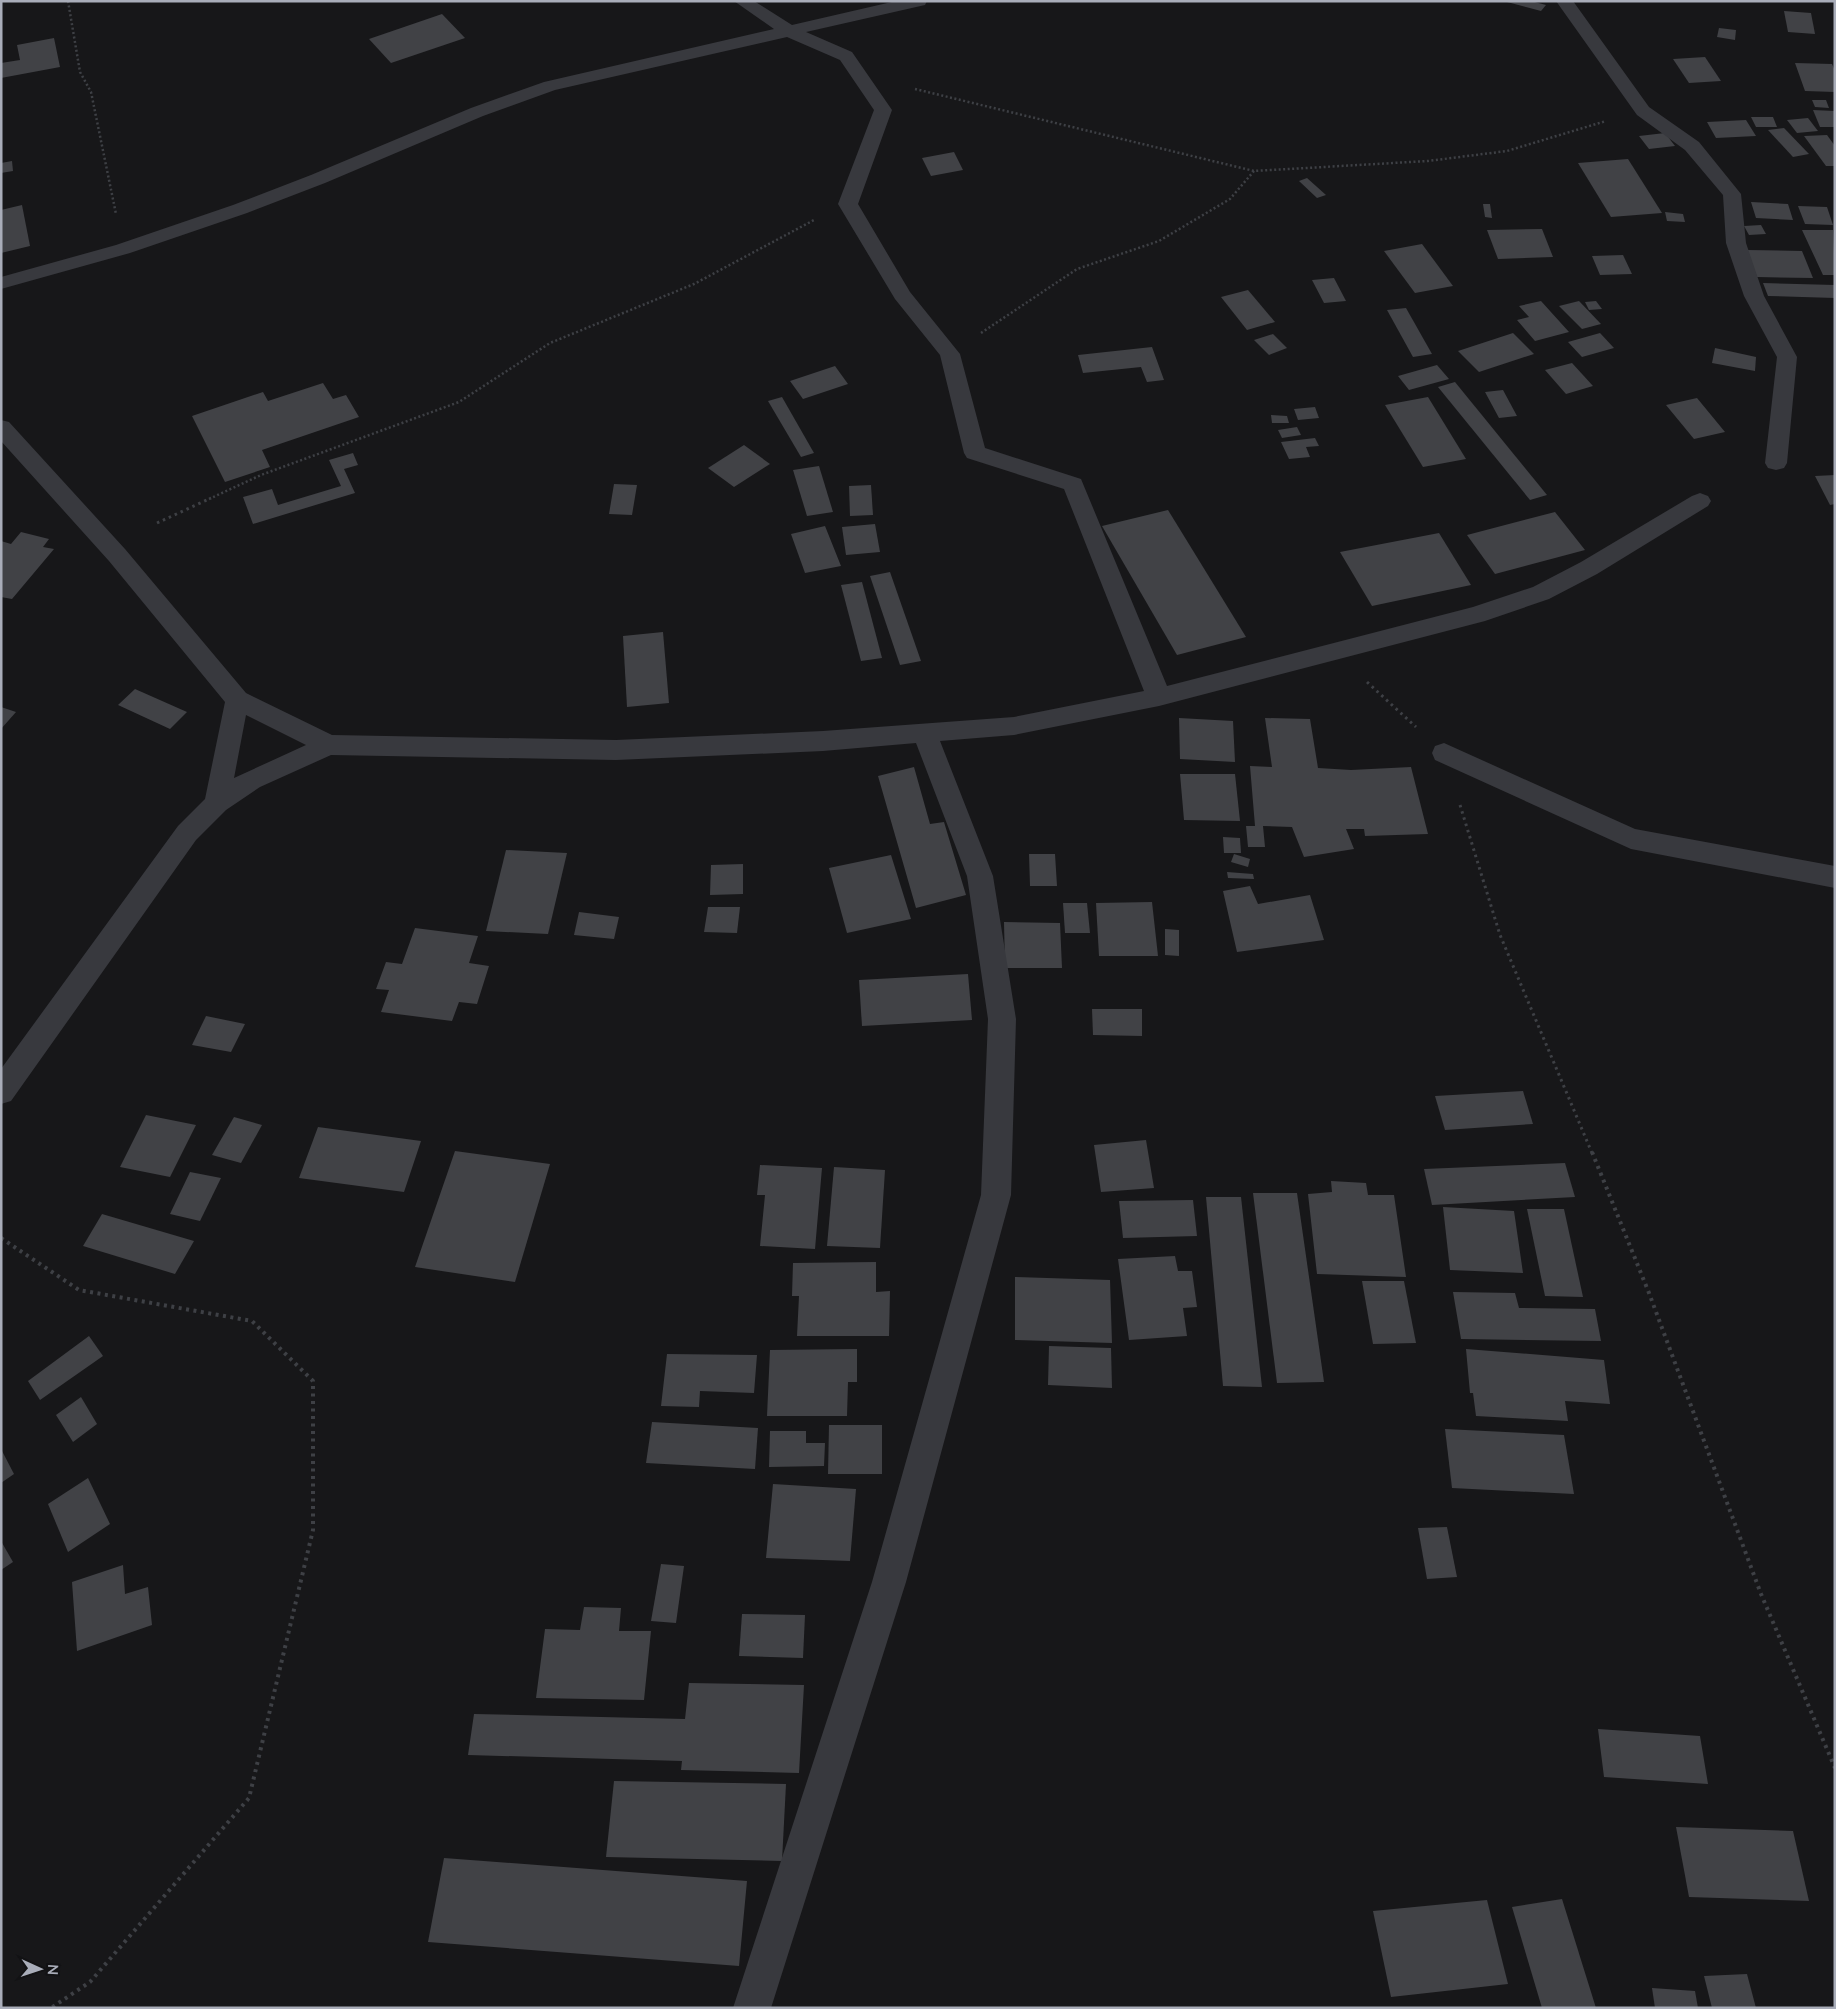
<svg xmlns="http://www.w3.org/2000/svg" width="1836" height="2009" font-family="Lato,sans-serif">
  <rect width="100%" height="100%" fill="#171719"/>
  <g fill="#414246">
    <polygon points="1531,1 1546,5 1541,11 1507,2"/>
    <polygon points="1784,11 1811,13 1815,34 1788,32"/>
    <polygon points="442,14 465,38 391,63 369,39"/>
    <polygon points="1719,28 1736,30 1735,40 1717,37"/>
    <polygon points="54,38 60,67 1,78 1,63 20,60 17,45"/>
    <polygon points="1705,57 1721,81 1689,83 1673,59"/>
    <polygon points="1795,63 1832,64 1835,71 1835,92 1805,91"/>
    <polygon points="1812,100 1826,100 1829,108 1815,107"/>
    <polygon points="1813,110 1835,111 1835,127 1820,127"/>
    <polygon points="1751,117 1773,117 1777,127 1756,127"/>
    <polygon points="1808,118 1818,131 1797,133 1787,120"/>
    <polygon points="1746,120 1756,136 1716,138 1707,122"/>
    <polygon points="1784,128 1809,154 1793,157 1768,130"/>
    <polygon points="1665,133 1675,146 1649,149 1639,136"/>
    <polygon points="1827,135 1835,146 1835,166 1826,166 1804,136"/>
    <polygon points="954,152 963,170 931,176 922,158"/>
    <polygon points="1628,159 1662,213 1611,217 1578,163"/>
    <polygon points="12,161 13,171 1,173 1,163"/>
    <polygon points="1307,178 1326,195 1317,198 1299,181"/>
    <polygon points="1751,202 1788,204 1793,220 1756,218"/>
    <polygon points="1483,204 1490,204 1492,218 1485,217"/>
    <polygon points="22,205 30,246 1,253 1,210"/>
    <polygon points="1798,206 1827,207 1833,225 1805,224"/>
    <polygon points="1665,212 1683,214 1685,222 1667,221"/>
    <polygon points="1761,225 1766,234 1749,235 1744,226"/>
    <polygon points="1542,229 1553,257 1498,259 1487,230"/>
    <polygon points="1802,230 1833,230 1835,275 1823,275"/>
    <polygon points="1422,244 1453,286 1415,293 1384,251"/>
    <polygon points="1747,250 1802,251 1813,278 1757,277"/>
    <polygon points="1623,255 1632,274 1600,275 1592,256"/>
    <polygon points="1334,278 1346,301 1324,303 1312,280"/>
    <polygon points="1763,283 1835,285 1835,298 1768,296"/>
    <polygon points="1248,290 1275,322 1247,330 1221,297"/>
    <polygon points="1541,301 1569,332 1535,341 1517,320 1529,317 1519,306"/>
    <polygon points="1579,301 1601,324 1582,329 1559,306"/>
    <polygon points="1596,301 1602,309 1589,310 1585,302"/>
    <polygon points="1406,308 1432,354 1413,357 1387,310"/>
    <polygon points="1513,333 1534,354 1479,372 1458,351"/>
    <polygon points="1600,333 1614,348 1582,357 1568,342"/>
    <polygon points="1273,334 1287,348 1269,355 1254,340"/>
    <polygon points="1152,347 1164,380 1147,382 1141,367 1083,373 1078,355"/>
    <polygon points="1715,348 1756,357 1755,371 1712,363"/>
    <polygon points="1572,363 1593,386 1566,394 1545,370"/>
    <polygon points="1437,365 1449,379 1409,390 1398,376"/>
    <polygon points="835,366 848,384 803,399 790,381"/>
    <polygon points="1455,382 1547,495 1530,500 1438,387"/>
    <polygon points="323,383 333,399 346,395 359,417 262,450 270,467 225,482 192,416 263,392 268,401"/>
    <polygon points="1503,390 1517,416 1499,418 1485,392"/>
    <polygon points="782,397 814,453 801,457 768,401"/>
    <polygon points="1428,397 1466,459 1423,467 1385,405"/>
    <polygon points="1697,398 1725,432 1694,439 1666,405"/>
    <polygon points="1315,407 1319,418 1298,420 1294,409"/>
    <polygon points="1271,415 1287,416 1289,423 1272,423"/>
    <polygon points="1297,427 1301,435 1282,438 1278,430"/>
    <polygon points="1315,438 1319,446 1306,447 1310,457 1289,459 1281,442"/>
    <polygon points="744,445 770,464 734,487 708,468"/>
    <polygon points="353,453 358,465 344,469 355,493 253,524 243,497 272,489 278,505 341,486 329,460"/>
    <polygon points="819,466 833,512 807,516 793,470"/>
    <polygon points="1835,475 1835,504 1830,505 1815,476"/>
    <polygon points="614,484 637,485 632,515 609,514"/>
    <polygon points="871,485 873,515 850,516 849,486"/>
    <polygon points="1168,510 1246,637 1177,655 1102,526"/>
    <polygon points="1555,512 1585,550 1495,574 1467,535"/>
    <polygon points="875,524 880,552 846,555 842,527"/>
    <polygon points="825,526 841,566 805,573 791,534"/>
    <polygon points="21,532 49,539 43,547 54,549 12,599 1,597 1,541 11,544"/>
    <polygon points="1439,533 1471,585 1372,606 1340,552"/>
    <polygon points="890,572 921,661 900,665 870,576"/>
    <polygon points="862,582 882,658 861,661 841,585"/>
    <polygon points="663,632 669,703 627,707 623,636"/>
    <polygon points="135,689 187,712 170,729 118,705"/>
    <polygon points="1,707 16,712 1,729"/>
    <polygon points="1179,718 1233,721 1235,762 1180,759"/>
    <polygon points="1265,718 1310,719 1318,768 1351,770 1411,767 1428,834 1365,836 1364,829 1346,829 1354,849 1304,857 1292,827 1263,826 1265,847 1248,847 1246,826 1255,826 1250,766 1272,767"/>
    <polygon points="914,767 930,824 944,822 966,895 916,908 878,776"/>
    <polygon points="1180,774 1235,774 1240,821 1184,820"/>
    <polygon points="1223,837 1240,838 1241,853 1224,853"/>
    <polygon points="506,850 567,853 548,934 486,931"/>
    <polygon points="1029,854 1055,854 1057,886 1030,886"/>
    <polygon points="1234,854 1250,859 1248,867 1231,862"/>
    <polygon points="891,855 911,919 847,933 829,868"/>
    <polygon points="743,864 743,894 710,895 711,865"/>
    <polygon points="1227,872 1253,874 1254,879 1228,878"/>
    <polygon points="1250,886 1258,904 1310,895 1324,940 1237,952 1223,891"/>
    <polygon points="1152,902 1158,956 1099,956 1096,903"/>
    <polygon points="1063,903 1087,903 1090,933 1065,933"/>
    <polygon points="708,907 740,907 737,933 704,932"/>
    <polygon points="579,912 619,917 614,939 574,935"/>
    <polygon points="1004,922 1060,923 1062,968 1005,968"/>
    <polygon points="415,928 478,936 469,963 489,966 477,1004 459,1002 452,1021 381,1012 389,990 376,989 386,962 402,964"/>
    <polygon points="1165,929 1179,930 1179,956 1165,955"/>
    <polygon points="968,974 972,1020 862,1026 859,980"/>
    <polygon points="1092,1009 1142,1009 1142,1036 1093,1035"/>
    <polygon points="206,1016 245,1024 231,1052 192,1045"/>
    <polygon points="1523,1091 1533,1124 1445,1130 1435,1096"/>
    <polygon points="146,1115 196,1125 170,1177 120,1167"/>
    <polygon points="234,1117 262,1125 241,1163 212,1155"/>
    <polygon points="318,1127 421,1141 404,1192 299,1178"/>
    <polygon points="1146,1140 1154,1188 1101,1192 1094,1145"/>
    <polygon points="455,1151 550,1164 515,1282 415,1267"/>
    <polygon points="1565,1163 1575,1197 1432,1205 1424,1169"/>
    <polygon points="760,1165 822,1168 815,1249 760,1246 765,1195 757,1195"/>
    <polygon points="834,1167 885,1170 880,1248 827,1246"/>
    <polygon points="190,1172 221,1178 200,1221 170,1214"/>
    <polygon points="1331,1181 1366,1183 1368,1195 1394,1195 1406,1277 1317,1274 1308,1194 1332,1192"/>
    <polygon points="1253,1193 1297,1193 1324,1382 1277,1383"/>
    <polygon points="1206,1197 1241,1197 1262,1387 1223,1386"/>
    <polygon points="1193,1200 1197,1236 1123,1238 1119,1201"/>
    <polygon points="1443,1207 1514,1211 1523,1273 1450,1270"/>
    <polygon points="1527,1209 1564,1209 1583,1297 1545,1296"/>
    <polygon points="102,1214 194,1241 175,1274 83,1246"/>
    <polygon points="1175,1256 1178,1271 1192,1271 1197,1307 1183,1308 1187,1336 1129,1340 1118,1259"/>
    <polygon points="876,1262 876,1292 890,1291 889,1336 797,1336 799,1296 792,1296 793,1263"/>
    <polygon points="1015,1277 1110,1280 1112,1343 1015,1340"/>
    <polygon points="1362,1281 1404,1281 1416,1343 1373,1344"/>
    <polygon points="1453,1292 1515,1293 1519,1308 1595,1309 1601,1341 1461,1339"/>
    <polygon points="89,1336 103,1356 40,1400 28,1381"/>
    <polygon points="1049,1346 1111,1348 1112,1388 1048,1385"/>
    <polygon points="857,1349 857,1382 848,1382 847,1416 767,1416 770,1350"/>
    <polygon points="1466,1349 1604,1360 1610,1404 1565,1401 1568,1421 1476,1416 1473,1393 1470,1393"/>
    <polygon points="667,1354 757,1355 754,1393 700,1391 699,1407 661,1406"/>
    <polygon points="81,1397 97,1424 73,1442 56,1415"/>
    <polygon points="652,1422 758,1428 755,1469 646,1463"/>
    <polygon points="829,1425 882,1425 882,1474 828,1474"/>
    <polygon points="1445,1429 1564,1435 1574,1494 1452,1488"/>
    <polygon points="770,1431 806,1431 806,1443 825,1443 824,1466 769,1467"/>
    <polygon points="1,1449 14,1474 1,1483"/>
    <polygon points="88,1478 110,1524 68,1552 48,1504"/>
    <polygon points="773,1484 856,1489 850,1561 766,1558"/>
    <polygon points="1447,1527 1457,1577 1427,1579 1418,1528"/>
    <polygon points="1,1541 13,1562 1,1570"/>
    <polygon points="661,1564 684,1566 676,1623 651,1621"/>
    <polygon points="123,1565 125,1594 148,1587 152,1625 77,1651 72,1582"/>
    <polygon points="584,1607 621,1608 619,1631 651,1631 644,1700 536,1698 545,1629 580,1630"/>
    <polygon points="742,1614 805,1615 803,1658 739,1656"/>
    <polygon points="689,1683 804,1685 799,1773 681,1770 682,1761 468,1755 474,1714 685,1719"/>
    <polygon points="1598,1729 1700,1736 1708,1784 1604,1777"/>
    <polygon points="614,1781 786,1784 782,1861 606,1857"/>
    <polygon points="1676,1827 1793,1831 1809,1901 1689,1897"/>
    <polygon points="444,1858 747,1881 739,1966 428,1942"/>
    <polygon points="1562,1899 1596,2008 1542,2008 1512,1907"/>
    <polygon points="1487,1900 1508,1984 1391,1997 1373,1911"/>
    <polygon points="1747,1974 1756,2008 1712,2008 1704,1976"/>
    <polygon points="1652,1988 1695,1991 1698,2008 1655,2008"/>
  </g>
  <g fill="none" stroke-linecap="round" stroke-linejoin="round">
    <g stroke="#3e4045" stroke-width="2.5" stroke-dasharray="2 2.5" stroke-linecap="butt">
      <polyline points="68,1 80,72 91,92 116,214"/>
      <polyline points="915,89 1254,171 1428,161 1507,151 1606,121"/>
      <polyline points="981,333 1077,269 1159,241 1230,199 1254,171"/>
      <polyline points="209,499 261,475 459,402 550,343 694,284 814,220"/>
    </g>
    <g stroke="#3e4045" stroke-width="3" stroke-dasharray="2.5 4" stroke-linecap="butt">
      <polyline points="157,523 211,498"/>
      <polyline points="1367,682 1416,727"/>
      <polyline points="1460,805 1500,935 1592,1153"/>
    </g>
    <g stroke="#3e4045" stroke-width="4" stroke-dasharray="3 4.5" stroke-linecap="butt">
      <polyline points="1592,1152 1649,1293 1761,1594 1835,1768"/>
      <polyline points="1,1238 79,1290 252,1321 313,1381 313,1530 249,1798 90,1982 51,2008"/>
    </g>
    <g fill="#38393e" fill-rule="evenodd">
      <path d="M734,1h20l38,24 104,-24h31l-2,4 -119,27 46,20 40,58 -34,94 52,88 50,62 25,94 96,31 86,207 306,-79 60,-20 48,-25 111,-66 8,-3 8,3 3,5 -3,5 -111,68 -48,25 -64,22 -326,85 -145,29 -74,6 53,135 23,143 -5,176 -105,387 -135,426h-38l139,-426 109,-387 7,-176 -21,-143 -51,-133 -93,8 -207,9 -285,-5 -71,32 -34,23 -30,30 -185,261 -10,3v-35l177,-243 27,-27 20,-97 -116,-141 -108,-120v-21l8,2 116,127 121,144 86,42 284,5 207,-9 191,-14 130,-26 -80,-202 -97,-31 -3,-5 -24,-98 -45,-56 -57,-95 36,-94 -34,-50 -53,-23 -232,53 -72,26 -158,67 -78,30 -117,40 -129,36v-12l115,-32 117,-40 78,-30 160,-67 73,-26 230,-53zM246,715l60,30 -72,33z"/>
      <polygon points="1556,1 1573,1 1649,107 1699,142 1741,194 1746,243 1764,296 1797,357 1787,463 1784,468 1776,470 1768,468 1765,463 1777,357 1744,296 1726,243 1723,195 1685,150 1637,115"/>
      <polygon points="1444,743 1635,829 1835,866 1835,888 1631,849 1435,760 1432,753 1435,746"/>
    </g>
  </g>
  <rect width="1836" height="2009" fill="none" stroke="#a9adb9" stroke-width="5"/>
  <g transform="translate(40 1969) rotate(93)" stroke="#121214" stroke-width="4" paint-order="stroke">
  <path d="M0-4L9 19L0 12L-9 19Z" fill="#a9adb9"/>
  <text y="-8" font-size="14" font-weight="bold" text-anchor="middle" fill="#a9adb9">N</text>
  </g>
</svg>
